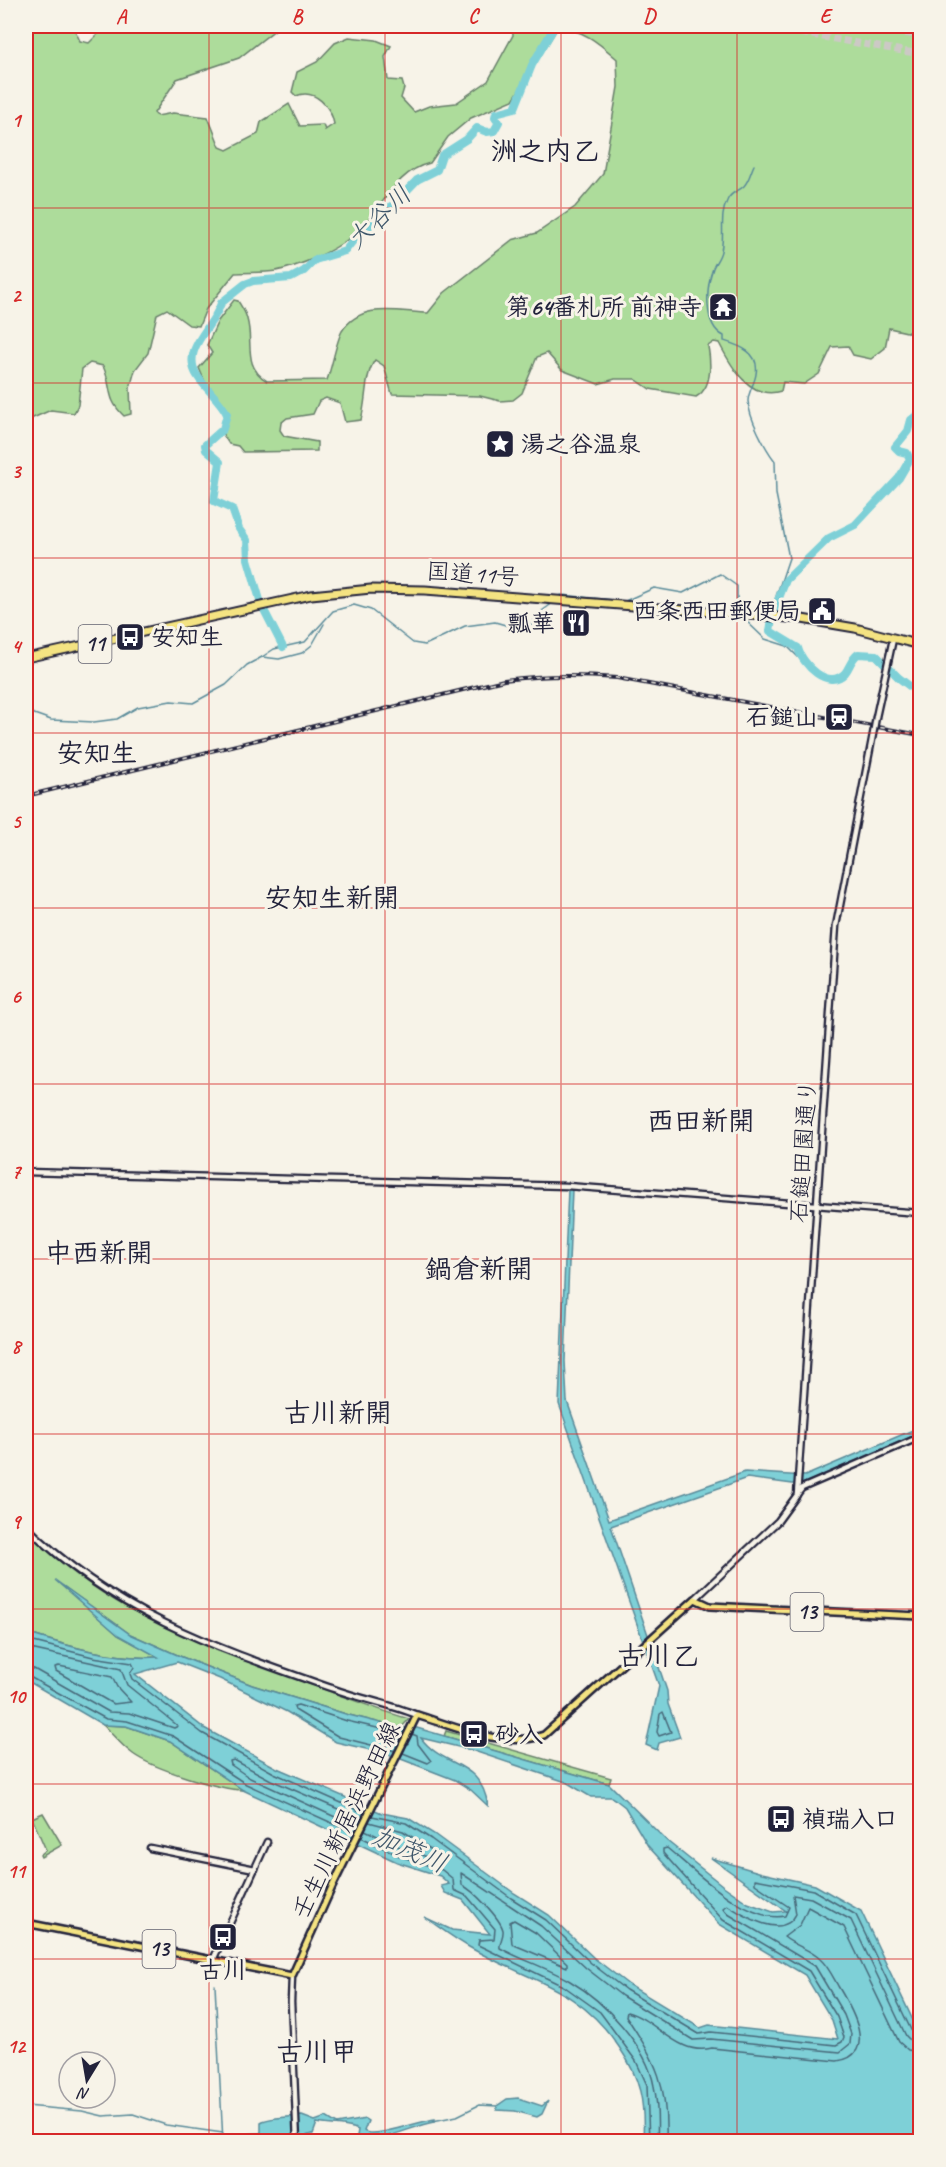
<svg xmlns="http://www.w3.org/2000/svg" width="946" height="2167" font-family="Caveat,'Klee One',sans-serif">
  <rect width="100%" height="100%" fill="#f7f3e8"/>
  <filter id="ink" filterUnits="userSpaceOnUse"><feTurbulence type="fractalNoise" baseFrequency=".0167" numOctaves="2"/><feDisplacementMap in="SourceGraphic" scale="12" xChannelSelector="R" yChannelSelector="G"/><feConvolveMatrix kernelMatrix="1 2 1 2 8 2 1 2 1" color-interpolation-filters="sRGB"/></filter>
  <g filter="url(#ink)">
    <g fill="#addc9b" stroke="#687f6b" stroke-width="1.5">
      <path d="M26,26h47l7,15 9,2 15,-15 15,-2h161l-41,32 -62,21 -23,34 3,3 16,-3 35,4 12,30 7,3 31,-16 3,-12 28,-18 11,22 23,-1 2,5 9,-6c-3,-17 -19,-36 -38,-28l-4,-4 5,-20 20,-10 18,-19 14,-6 27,3 15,6 -6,11 3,23 14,1 2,7 -3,10 13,14 15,-6 27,-3 32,-22 25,-46 -1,-9h408v309l-31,-7 -4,20 -14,11 -18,-4 -5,-9 -16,1 -13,27 -15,10 -21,-2 -2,9c-31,10 -50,-25 -62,-48l-5,-1 -6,4c3,17 5,41 -12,51l-46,-8 -15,-10h-20l-17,5 -36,-14 -15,-17 -10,4 -15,36 -9,7 -13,1 -20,-5 -88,-2 -8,-28 -9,-6c-11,16 -8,39 -14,60l-16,2 -5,-19 -14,-5 -7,3 -6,13 -26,4 -6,5 -1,7 4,6 33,6v9l-74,1 -5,-6 -9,-2 -7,-11 7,-19 -20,-23 -10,-23 13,-15 -5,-8 11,-24 16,-21 4,1c3,5 8,12 9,18 7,23 -5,47 20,62l60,-1c5,-13 9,-38 15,-49 20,-30 56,-19 86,-18l16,-20 68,-53 25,-7 38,-26 28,-33 15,-87 -1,-28c-17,-15 -36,-32 -60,-30l-44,71 -42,18 -23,19 -18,26c-38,9 -50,53 -79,74 -19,15 -51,29 -75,34 -13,2 -28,1 -41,2l-29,36 -7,17 -10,-1 -22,-16 -10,5 -9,39 -13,17 -5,18 1,26 -7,2c-19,-18 -11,-28 -21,-50l-13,-3 -8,6 -4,36 -4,8 -23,-3 -25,11z"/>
      <path d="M26,1530c75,76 141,99 238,137 48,18 96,37 145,52l-8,9 -52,-13 -97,-30 -70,-28 -52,-23 -67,-48 55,49 41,22c-45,3 -91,-11 -133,-24z"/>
      <path d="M103,1725l23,1 44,15 73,49c-23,0 -91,-22 -110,-36 -11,-8 -20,-19 -30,-29z"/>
      <polygon points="446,1731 611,1778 609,1784 444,1736"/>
      <polygon points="43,1813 62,1845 41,1857 40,1855 46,1850 32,1818"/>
    </g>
    <g fill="#7ed0d7" stroke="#598a99" stroke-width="1.5" fill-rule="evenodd">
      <polygon points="568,1189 572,1190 565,1361 567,1401 609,1520 745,1472 805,1476 920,1427 920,1433 800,1485 747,1478 611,1526 667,1691 668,1704 680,1737 659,1743 657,1750 646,1745 659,1686 559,1404"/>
      <path d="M55,1580l75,54 52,23 70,28 97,30 52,13h16l192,56 58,57 55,44 26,18 25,9 13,-1 -75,-53 51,15 53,12 46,26 59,124v106h-277c2,-39 -2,-62 -24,-94 -41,-62 -90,-65 -150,-100 -16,-9 -30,-20 -45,-30l28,13 38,4 -27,-34 -18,-7 -4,-7 8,-2 -9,-8 -43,-14 -154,-72 -73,-49 -44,-15 -23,-1 -77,-45v-47c41,13 88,27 132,24l-40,-22zM177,1662l43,17 67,33 49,30 52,12 67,26 16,10 17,16c-7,-47 -44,-37 -67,-68l50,12 95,32 25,15h20l5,3 9,7 23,39 71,78 86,51 27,45 6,19 -129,-14 -9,3 -71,-43 -35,-27 -45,-43 -35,-22 -80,-59 -26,-16 -26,-5 -105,-45 -73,-40 -69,-54z"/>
      <polygon points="518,2098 542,2106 548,2101 542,2114 537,2117 515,2111 497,2110 497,2106 507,2099"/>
      <path d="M302,2116l13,5 11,-4 11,7 28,-5 3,2 -4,10c8,8 56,-10 71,-12v3c-24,4 -55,23 -78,14l1,-6c-11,-6 -29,-4 -41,-7l-4,11 -26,6 -28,-4 -31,1v-2l33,-2v-11c8,-5 30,-5 41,-6z"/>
    </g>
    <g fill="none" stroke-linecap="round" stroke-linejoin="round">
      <g stroke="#476879" stroke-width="1.5">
        <polyline points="26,1640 93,1657 132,1663 134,1667 130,1674 132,1679 202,1733 274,1773 364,1813"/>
        <polyline points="26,1648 121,1669 127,1685 178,1726 174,1728 129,1713 109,1712 34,1669 26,1667"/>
        <polygon points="59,1666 112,1677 117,1687 131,1702 113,1704 56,1671 55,1667"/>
        <polyline points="26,1675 106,1719 127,1721 173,1736 246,1784 354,1833"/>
        <polygon points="663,1712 671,1732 659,1736 657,1732 660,1714"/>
        <polyline points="395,1751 339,1737 295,1710 294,1706 298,1705 347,1721 403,1734"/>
        <polyline points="403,1753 428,1763 431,1761 418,1744 417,1736 412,1734"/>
        <path d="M372,1816l34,7 25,16 80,59 35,22 45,43 35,27 73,44 12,-2 125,13 6,-3 2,-5 -7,-20 -28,-46 -86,-51 -60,-67v-4l4,-1c28,23 81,76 118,68l4,-9 -34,-23v-5l58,11 43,25 56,117 8,4"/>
        <polyline points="357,1827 250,1778 231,1765 230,1761 234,1760 271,1780 361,1819"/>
        <polyline points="365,1830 404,1849 439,1861 442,1859 441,1856 403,1831 369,1822"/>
        <polyline points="361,1837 400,1856 442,1870 453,1879 454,1890 467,1896 495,1929 494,1939 479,1940 478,1945 565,1987 600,2012 636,2061 647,2085 649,2142"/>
        <polygon points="514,1920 536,1933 567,1963 567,1967 512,1944 510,1922"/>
        <path d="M657,2142c1,-18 1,-38 -3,-56 -7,-40 -50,-85 -84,-105 -22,-13 -48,-21 -70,-33 -1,-6 4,-11 3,-18 -3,-12 -30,-40 -41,-45l-1,-12 80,53 45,42 36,28 71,44 18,-1 129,13 10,-8 1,-10 -7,-19 -29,-49 -87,-52 -5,-6 4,-3c16,10 56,36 69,9l-3,-19 18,3 40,22 55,116 6,6 8,1"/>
        <path d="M666,2142c2,-58 -9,-79 -40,-126l1,-4c30,8 51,45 85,36l125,13c43,-6 13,-55 1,-75 -5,-9 -10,-20 -18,-27 -10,-10 -25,-13 -36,-22l16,-12 8,-18 36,20 55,115 9,8 12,2"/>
      </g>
      <g stroke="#598a99" stroke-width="1.5">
        <path d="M754,165c-3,6 -5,16 -10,21 -6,6 -14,6 -17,15 -8,16 -2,33 -6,50 -1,6 -6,12 -8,17 -7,19 -10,58 11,68v5c16,5 36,11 32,33 -1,9 -8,18 -8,27 1,17 17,47 27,60l1,33 13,64 -18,53 2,2"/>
        <polyline points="559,597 561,595 625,601 654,588 683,593 720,574 737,586 737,610"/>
        <polyline points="742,617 765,639 787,646 801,660"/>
        <polyline points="262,657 274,649 305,642 333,611 354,605 371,610 413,643 425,645 465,626 495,622 516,628 531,625 539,613 553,603"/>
        <polyline points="26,711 51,720 94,722 117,719 138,707 171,701 193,703 226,685 247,665 262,657 279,659 302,653 312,645 324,624"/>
        <polyline points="215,1985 223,2142"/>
        <polyline points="26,2106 82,2111 103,2116 133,2114 166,2125 223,2133"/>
        <polyline points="433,2121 457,2116 479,2105 497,2106"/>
      </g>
      <g stroke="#7ed0d7" stroke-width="8">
        <path d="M920,413l-9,7 -3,11 -13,16 4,4 8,2 3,6 -11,19 -44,47 -26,13 -43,42 -13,33 -3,18 28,17c4,16 30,43 47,25 5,-6 6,-14 13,-19l18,1 23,23 21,16"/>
        <path d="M260,600l-12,-41 -1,-19 -8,-11 -7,-20 -18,-8 6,-39 -14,-12 -1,-5 18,-16 4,-15c-6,-13 -21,-25 -29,-37 -19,-28 16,-49 23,-74l24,-19 8,-3 38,-3 13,-7 11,-11 30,-9 14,-18 18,-12 6,-11 10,-5 24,-25 20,-10 5,-15 25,-16 10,-11 10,4 7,-1 5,-9 -4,-5 1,-4 19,-5 17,-43 23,-39"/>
        <polyline points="263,608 283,647"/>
      </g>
      <g stroke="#ccc9c5" stroke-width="7" stroke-dasharray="7 3.5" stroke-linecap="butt">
        <polyline points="760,26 920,54"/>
        <polyline points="864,26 920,36"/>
      </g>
      <g stroke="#22223b" stroke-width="9">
        <g id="minor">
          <polyline points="876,717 893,639"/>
          <polyline points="26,1172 567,1186 920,1213"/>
          <polyline points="798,1493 802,1488 920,1437"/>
          <path d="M26,1526c90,89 191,122 308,163 27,10 56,15 83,26"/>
          <polyline points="695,1599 778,1521 797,1495 836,926 874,729"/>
          <polyline points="150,1848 255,1869"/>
          <polyline points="213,1960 267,1842"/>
          <polyline points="292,1976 291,2002 297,2142"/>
        </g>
      </g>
      <g stroke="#22223b" stroke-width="10">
        <path id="major" d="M26,1923l266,53 40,-89 85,-172c39,12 87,34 127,20l151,-136 15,7 210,10"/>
      </g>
      <g stroke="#22223b" stroke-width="11">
        <polyline id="highway" points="26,658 311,595 371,589 425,590 802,619 855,628 920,645"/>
      </g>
      <use href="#minor" stroke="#f7f3e8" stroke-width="4.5"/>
      <use href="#major" stroke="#f4e382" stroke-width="5"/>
      <use href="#highway" stroke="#f4e382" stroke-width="7"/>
      <g stroke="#22223b" stroke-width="4">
        <path id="rail" d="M26,796l478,-116c38,-5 74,-5 113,-2l303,57"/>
      </g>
      <use href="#rail" stroke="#f7f3e8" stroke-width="1.5" stroke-dasharray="4.5" stroke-linecap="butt"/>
      <g stroke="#22223b" stroke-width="9" stroke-linecap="butt">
        <polyline id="minor-bridge" points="874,729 876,717"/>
      </g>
      <use href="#minor-bridge" stroke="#f7f3e8" stroke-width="4.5"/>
    </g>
  </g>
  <path fill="none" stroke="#d62828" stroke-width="1.5" stroke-opacity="0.55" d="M209,26v2116M385,26v2116M561,26v2116M737,26v2116M26,208h894M26,383h894M26,558h894M26,733h894M26,908h894M26,1084h894M26,1259h894M26,1434h894M26,1609h894M26,1784h894M26,1959h894"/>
  <defs>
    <g id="temple-square" transform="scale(1.5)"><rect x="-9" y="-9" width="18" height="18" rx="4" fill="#22223b" stroke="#f7f3e8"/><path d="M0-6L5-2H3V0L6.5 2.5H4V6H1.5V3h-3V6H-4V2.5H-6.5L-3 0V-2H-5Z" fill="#fff"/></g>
    <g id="sight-square" transform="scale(1.5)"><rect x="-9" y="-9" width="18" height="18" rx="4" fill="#22223b" stroke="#f7f3e8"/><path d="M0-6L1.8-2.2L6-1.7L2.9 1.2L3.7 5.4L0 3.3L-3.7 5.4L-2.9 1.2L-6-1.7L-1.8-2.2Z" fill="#fff"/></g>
    <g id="civic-square" transform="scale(1.5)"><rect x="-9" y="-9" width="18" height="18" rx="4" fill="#22223b" stroke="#f7f3e8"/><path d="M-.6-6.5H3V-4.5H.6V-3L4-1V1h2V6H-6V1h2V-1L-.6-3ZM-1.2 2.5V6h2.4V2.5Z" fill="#fff"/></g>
    <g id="restaurant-square" transform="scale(1.5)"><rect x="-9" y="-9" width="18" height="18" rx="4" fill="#22223b" stroke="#f7f3e8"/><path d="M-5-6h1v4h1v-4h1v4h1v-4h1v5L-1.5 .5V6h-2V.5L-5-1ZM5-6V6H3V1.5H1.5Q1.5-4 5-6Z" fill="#fff"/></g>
    <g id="bus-square" transform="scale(1.5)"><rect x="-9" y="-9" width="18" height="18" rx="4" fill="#22223b" stroke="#f7f3e8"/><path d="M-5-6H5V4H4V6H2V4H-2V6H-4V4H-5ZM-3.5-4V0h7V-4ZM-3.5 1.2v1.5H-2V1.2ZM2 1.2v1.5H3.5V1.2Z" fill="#fff"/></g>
    <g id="station-square" transform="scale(1.5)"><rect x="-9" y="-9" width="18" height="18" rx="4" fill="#22223b" stroke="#f7f3e8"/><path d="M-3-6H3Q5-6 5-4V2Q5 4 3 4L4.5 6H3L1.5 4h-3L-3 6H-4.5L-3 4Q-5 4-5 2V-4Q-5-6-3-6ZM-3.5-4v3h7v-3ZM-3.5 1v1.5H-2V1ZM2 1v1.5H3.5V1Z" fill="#fff"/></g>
  </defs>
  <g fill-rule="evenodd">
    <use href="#temple-square" x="723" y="307"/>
    <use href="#sight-square" x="500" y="444"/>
    <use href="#civic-square" x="822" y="611"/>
    <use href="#restaurant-square" x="576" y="623"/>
    <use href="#bus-square" x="130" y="637"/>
    <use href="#station-square" x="839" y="717"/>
    <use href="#bus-square" x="474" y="1734"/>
    <use href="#bus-square" x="781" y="1819"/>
    <use href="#bus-square" x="223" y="1937"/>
  </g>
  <g text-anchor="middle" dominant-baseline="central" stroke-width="6" stroke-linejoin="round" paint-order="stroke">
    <g fill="#f7f3e8" stroke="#62616f" stroke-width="1.5">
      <rect x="78.5" y="625" width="33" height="38" rx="4.5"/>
      <rect x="790.5" y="1593" width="33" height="38" rx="4.5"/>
      <rect x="142.5" y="1930" width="33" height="38" rx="4.5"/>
    </g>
    <g font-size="22" font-weight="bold" fill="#22223b">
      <text x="95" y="644">11</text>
      <text x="807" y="1612">13</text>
      <text x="159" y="1949">13</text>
    </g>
    <g font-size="24" font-weight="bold" fill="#22223b" stroke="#f7f3e8" text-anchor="end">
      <text x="702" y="307">第64番札所 前神寺</text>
      <text x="521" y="444" text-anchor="start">湯之谷温泉</text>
      <text x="801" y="611">西条西田郵便局</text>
      <text x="555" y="623">瓢華</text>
      <text x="151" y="637" text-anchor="start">安知生</text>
      <text x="818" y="717">石鎚山</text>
      <text x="495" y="1734" text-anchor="start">砂入</text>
      <text x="802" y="1819" text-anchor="start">禎瑞入口</text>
      <text x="223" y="1970" text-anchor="middle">古川</text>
    </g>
    <g font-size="24" fill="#22223b" stroke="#f7f3e8">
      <text transform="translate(473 574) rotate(4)">国道11号</text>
      <text transform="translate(803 1151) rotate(-86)">石鎚田園通り</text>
      <text transform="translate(346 1820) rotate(-64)">壬生川新居浜野田線</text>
    </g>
    <g font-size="26" font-style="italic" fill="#3e566a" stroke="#f7f3e8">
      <text transform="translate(379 217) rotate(-44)">大谷川</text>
      <text transform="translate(410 1850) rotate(23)">加茂川</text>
    </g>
    <g font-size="27" font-weight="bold" fill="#22223b" stroke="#f7f3e8">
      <text x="545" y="151">洲之内乙</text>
      <text x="97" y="753">安知生</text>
      <text x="332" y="898">安知生新開</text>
      <text x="701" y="1121">西田新開</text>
      <text x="99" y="1253">中西新開</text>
      <text x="479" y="1269">鍋倉新開</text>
      <text x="338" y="1413">古川新開</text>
      <text x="658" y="1656">古川乙</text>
      <text x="317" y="2052">古川甲</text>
    </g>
  </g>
  <rect width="946" height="2167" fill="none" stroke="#f7f3e8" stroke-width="66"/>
  <g transform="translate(87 2080) rotate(191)"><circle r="28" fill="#f7f3e8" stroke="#a29fa3" stroke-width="1.5"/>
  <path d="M0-4.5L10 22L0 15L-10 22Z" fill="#22223b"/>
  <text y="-9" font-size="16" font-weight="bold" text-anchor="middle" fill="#22223b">N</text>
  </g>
  <rect x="33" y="33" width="880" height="2101" fill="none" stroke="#d62828" stroke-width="2"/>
  <g font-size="20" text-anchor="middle" font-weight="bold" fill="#d62828">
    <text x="121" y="23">A</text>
    <text x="297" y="23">B</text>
    <text x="473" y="23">C</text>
    <text x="649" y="23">D</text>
    <text x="825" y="23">E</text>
    <text x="16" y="127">1</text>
    <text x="16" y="302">2</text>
    <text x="16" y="478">3</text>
    <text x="16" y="653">4</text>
    <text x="16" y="828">5</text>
    <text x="16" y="1003">6</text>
    <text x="16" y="1178">7</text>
    <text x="16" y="1353">8</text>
    <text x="16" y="1528">9</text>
    <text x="16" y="1703">10</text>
    <text x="16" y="1878">11</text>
    <text x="16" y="2053">12</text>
  </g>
</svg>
